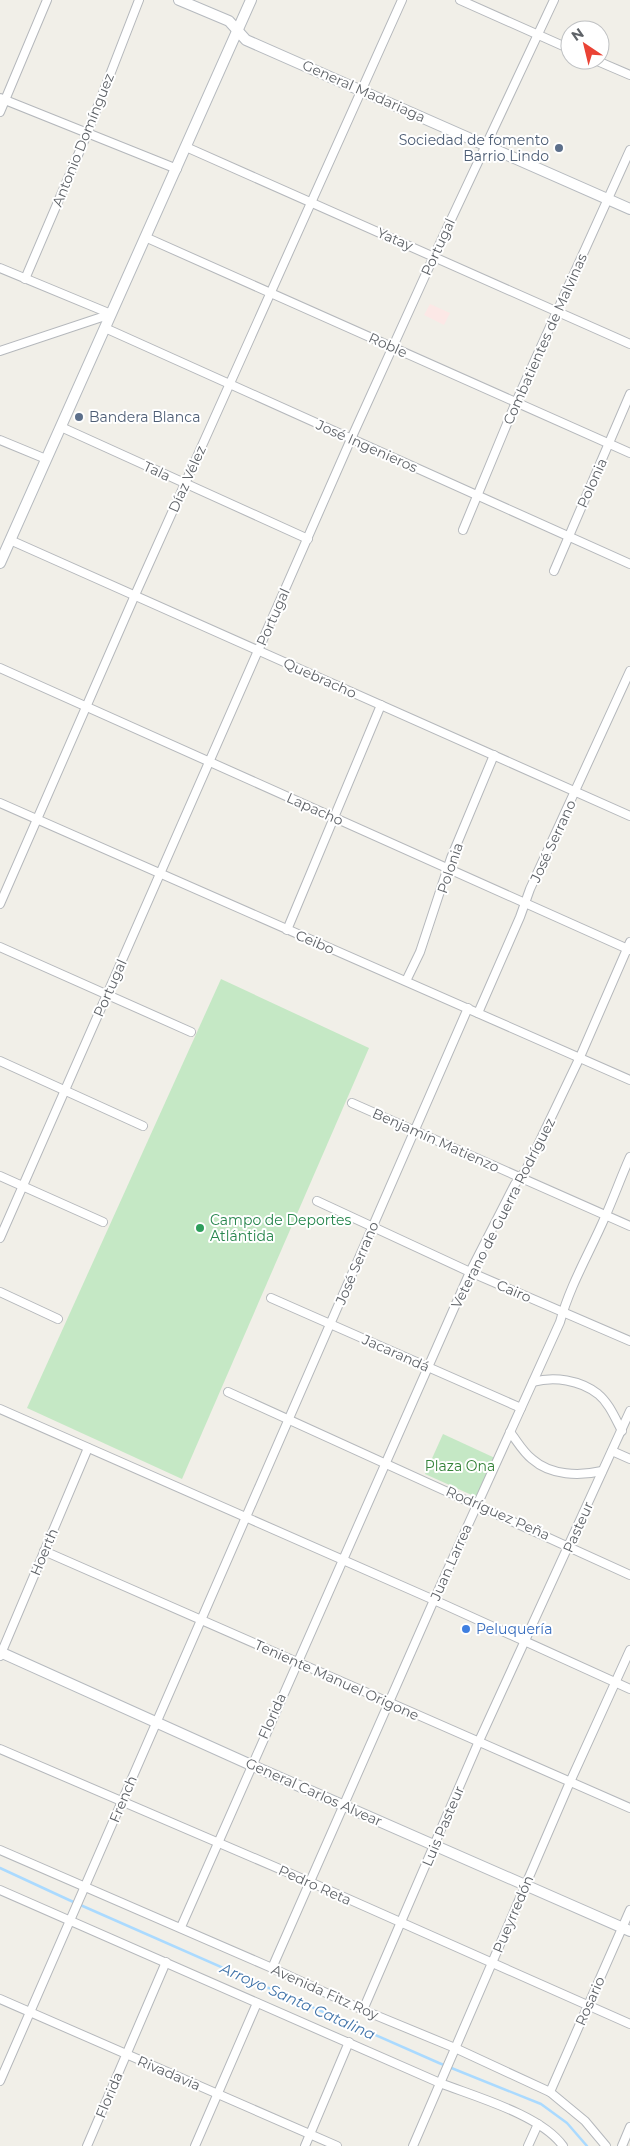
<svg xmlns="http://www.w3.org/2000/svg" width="630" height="2146" font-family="Montserrat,sans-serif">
  <rect width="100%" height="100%" fill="#f1efe8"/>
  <polygon fill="#fce8e6" points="430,304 450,313 444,325 424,315"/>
  <g fill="#c5e8c5">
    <polygon points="221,979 369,1048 182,1479 27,1408"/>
    <polygon points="443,1434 495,1458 476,1497 425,1474"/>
  </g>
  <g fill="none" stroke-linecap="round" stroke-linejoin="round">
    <polyline stroke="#aadaff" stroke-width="2.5" points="0,1868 69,1900 439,2063 541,2104 567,2123 587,2146"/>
    <g stroke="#b5b8bc" stroke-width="10">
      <g id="street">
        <polyline points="460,0 570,49"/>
        <polyline points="595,60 630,75"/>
        <polyline points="0,98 177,169"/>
        <polyline points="0,112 47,0"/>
        <polyline points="186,147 630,344"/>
        <polyline points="145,237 630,453"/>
        <polyline points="0,268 111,314"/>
        <polyline points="25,279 87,134 139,0"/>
        <polyline points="105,328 630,564"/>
        <polyline points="0,351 111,314"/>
        <polyline points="61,427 308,539"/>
        <polyline points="0,440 46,459"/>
        <polyline points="463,530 516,402 630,150"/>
        <polyline points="10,540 630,816"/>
        <polyline points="554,571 630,394"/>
        <polyline points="0,668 630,950"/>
        <polyline points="0,803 630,1080"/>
        <polyline points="0,904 135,595 402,0"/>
        <polyline points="287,930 381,705"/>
        <polyline points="0,947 191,1032"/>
        <polyline points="406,981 420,952 451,858 494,755"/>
        <polyline points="478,1013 520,917 530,889 630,671"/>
        <polyline points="0,1061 143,1126"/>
        <polyline points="352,1103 630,1226"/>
        <polyline points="0,1176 103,1222"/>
        <polyline points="317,1201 470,1272 630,1341"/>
        <polyline points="0,1238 351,439 434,256 554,0"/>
        <polyline points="0,1292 58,1319"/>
        <polyline points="271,1298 521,1408"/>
        <path d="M533,1382c21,-6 47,-2 65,12 11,9 17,24 24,37"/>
        <polyline points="228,1392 630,1575"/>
        <polyline points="0,1409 434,1600 630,1689"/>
        <path d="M510,1432c7,9 13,20 22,27 19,17 48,17 70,12"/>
        <polyline points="612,1451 630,1459"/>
        <polyline points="44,1551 630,1808"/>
        <polyline points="0,1656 88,1448"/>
        <polyline points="0,1749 310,1882 630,2024"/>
        <polyline points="0,1850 272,1968 363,2010 455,2048 550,2092 585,2121 606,2146"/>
        <path d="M0,1890l440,193c36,14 101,32 123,63"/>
        <polyline points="181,1927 470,1272 515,1184 526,1170 580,1057 630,942"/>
        <path d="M272,1968l162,-368 126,-278c10,-37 30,-70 45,-105 9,-20 16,-40 25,-60"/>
        <polyline points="0,1999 337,2146"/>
        <polyline points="363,2010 479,1741 630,1411"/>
        <polyline points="0,2081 468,1008"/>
        <polyline points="550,2092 630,1910"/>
        <polyline points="87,2146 166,1962"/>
        <polyline points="195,2146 257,2003"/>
        <polyline points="305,2146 349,2042"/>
        <polyline points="413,2146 570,1782 630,1650"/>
        <polyline points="528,2146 538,2124"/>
        <polyline points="622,2146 630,2127"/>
      </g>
    </g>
    <g stroke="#b6babf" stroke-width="12">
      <g id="secondary">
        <polyline points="179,0 229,21 246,40 630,209"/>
        <polyline points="0,563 251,0"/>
        <polyline points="0,1652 251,1765 630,1931"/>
      </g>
    </g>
    <use href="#street" stroke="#fff" stroke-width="8"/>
    <use href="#secondary" stroke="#fff" stroke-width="10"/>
  </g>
  <g fill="#5c6f8a" stroke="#fff" stroke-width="2">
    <circle cx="559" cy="148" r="5"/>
    <circle cx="79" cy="417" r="5"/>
  </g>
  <circle fill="#2e9e5b" stroke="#fff" stroke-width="2" cx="200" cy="1228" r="5"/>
  <circle fill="#3f7fe0" stroke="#fff" stroke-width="2" cx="466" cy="1629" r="5"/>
  <g text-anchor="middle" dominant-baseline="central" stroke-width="4" stroke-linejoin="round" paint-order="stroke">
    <g font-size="14" fill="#5f6368" stroke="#fff">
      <text transform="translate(364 91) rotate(24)">General Madariaga</text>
      <text transform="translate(83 140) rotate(-68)">Antonio Domínguez</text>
      <text transform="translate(395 239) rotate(23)">Yatay</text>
      <text transform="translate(438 247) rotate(-65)">Portugal</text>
      <text transform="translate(545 339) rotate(-66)">Combatientes de Malvinas</text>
      <text transform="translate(388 345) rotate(24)">Roble</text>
      <text transform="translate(367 446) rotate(24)">José Ingenieros</text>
      <text transform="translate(157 471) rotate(25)">Tala</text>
      <text transform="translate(187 479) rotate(-66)">Díaz Vélez</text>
      <text transform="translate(592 483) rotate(-66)">Polonia</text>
      <text transform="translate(273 617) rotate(-66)">Portugal</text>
      <text transform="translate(320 678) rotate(24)">Quebracho</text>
      <text transform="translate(315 809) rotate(24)">Lapacho</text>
      <text transform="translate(553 841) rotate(-65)">José Serrano</text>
      <text transform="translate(450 868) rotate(-71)">Polonia</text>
      <text transform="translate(315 942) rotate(23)">Ceibo</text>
      <text transform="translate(110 988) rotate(-66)">Portugal</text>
      <text transform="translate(436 1140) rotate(24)">Benjamín Matienzo</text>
      <text transform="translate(503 1213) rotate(-63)">Veterano de Guerra Rodríguez</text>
      <text transform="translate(357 1263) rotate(-67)">José Serrano</text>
      <text transform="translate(514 1291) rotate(23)">Cairo</text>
      <text transform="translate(396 1353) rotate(24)">Jacarandá</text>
      <text transform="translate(498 1513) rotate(24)">Rodríguez Peña</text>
      <text transform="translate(578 1527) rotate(-66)">Pasteur</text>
      <text transform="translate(44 1552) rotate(-67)">Hoerth</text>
      <text transform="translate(451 1562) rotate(-66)">Juan Larrea</text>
      <text transform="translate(337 1680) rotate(24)">Teniente Manuel Origone</text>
      <text transform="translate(272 1716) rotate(-66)">Florida</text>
      <text transform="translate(314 1792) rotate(24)">General Carlos Alvear</text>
      <text transform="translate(123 1799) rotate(-67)">French</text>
      <text transform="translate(443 1826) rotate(-67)">Luis Pasteur</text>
      <text transform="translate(315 1885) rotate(24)">Pedro Reta</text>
      <text transform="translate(513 1914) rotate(-67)">Pueyrredón</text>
      <text transform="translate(325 1992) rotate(24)">Avenida Fitz Roy</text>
      <text transform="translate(590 2001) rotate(-66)">Rosario</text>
      <text transform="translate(169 2073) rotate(23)">Rivadavia</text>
      <text transform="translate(109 2095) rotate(-67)">Florida</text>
    </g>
    <g font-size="14" fill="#4e5e75" stroke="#fff" text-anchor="end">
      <text x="549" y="140">Sociedad de fomento<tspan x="549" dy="16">Barrio Lindo</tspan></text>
      <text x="89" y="417" text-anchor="start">Bandera Blanca</text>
    </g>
    <g font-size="14" fill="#27864d" stroke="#fff" text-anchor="start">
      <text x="210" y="1220">Campo de Deportes<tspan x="210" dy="16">Atlántida</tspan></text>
    </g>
    <g font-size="14" fill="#348238" stroke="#fff">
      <text x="460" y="1466">Plaza Ona</text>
    </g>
    <g font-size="14" fill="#366cbe" stroke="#fff" text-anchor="start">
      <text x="476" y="1629">Peluquería</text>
    </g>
    <g font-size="15" font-style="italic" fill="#4174aa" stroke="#fff">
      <text transform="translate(298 2001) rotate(24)">Arroyo Santa Catalina</text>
    </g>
  </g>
  <g transform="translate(585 45) rotate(325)"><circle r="24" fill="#ffffff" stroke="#bfc1c3"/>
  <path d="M0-4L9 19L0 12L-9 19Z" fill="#ea4335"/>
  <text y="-8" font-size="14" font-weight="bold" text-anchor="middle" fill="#5f6368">N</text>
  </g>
</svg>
